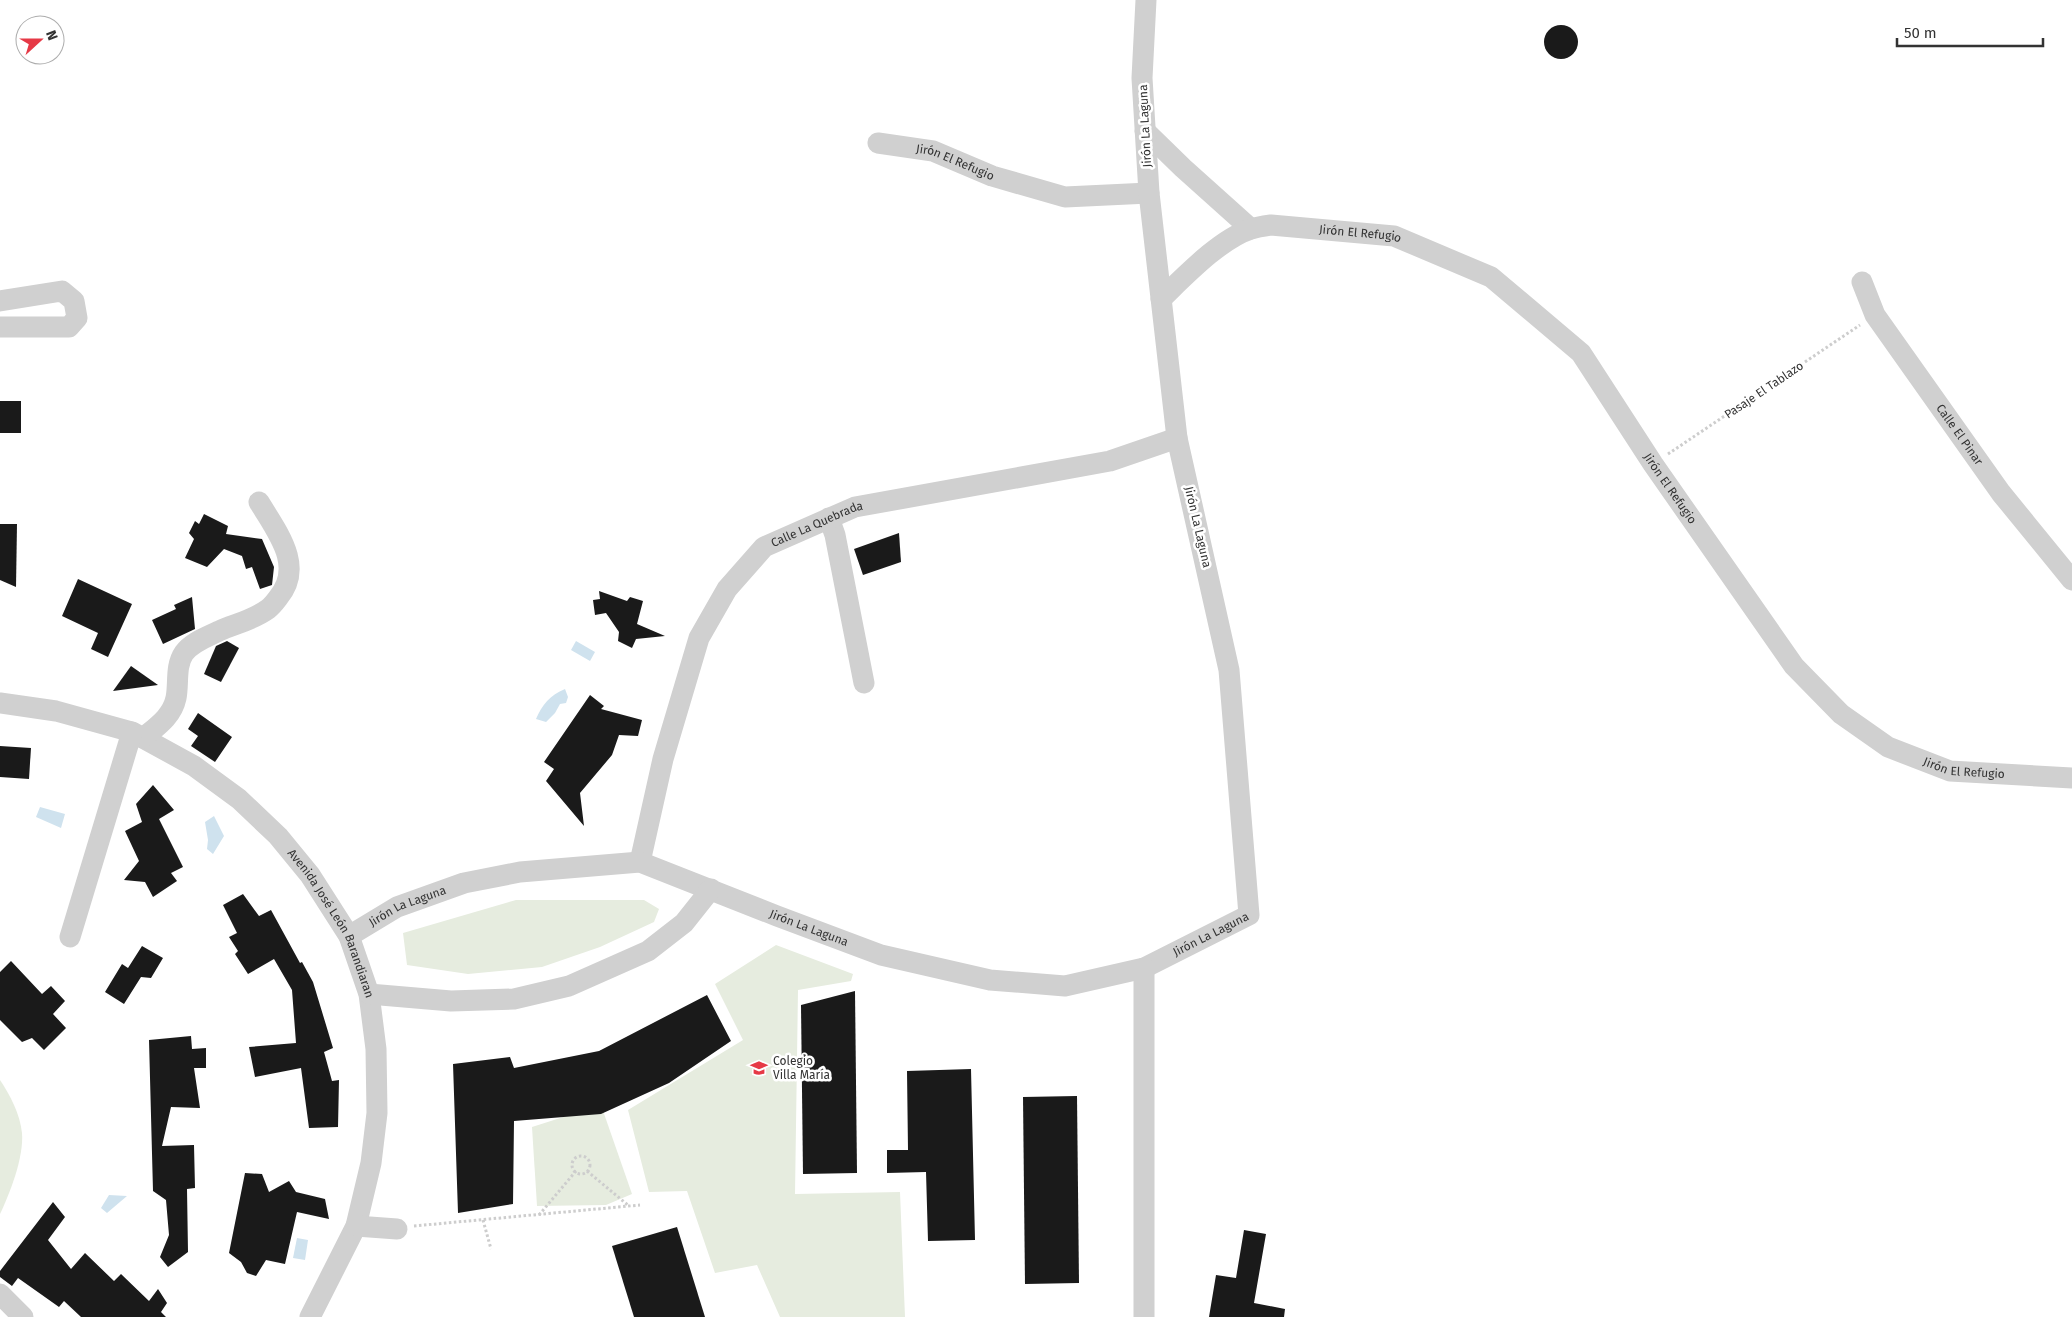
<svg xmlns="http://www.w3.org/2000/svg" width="2072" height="1317" font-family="'Fira Sans',sans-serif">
  <rect width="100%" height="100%" fill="#fff"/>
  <g fill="#e6ecdf">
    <polygon points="516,900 644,900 659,909 654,922 600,947 542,967 468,974 407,965 403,933"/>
    <polygon points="776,945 853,974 851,981 798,990 795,1194 900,1192 905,1317 780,1317 757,1265 715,1273 687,1191 649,1192 628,1110 743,1040 715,984"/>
    <path d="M0,1080c10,15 20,34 22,53 2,24 -12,60 -22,81z"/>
    <polygon points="601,1105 632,1194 606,1205 537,1206 532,1127"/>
  </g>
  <g fill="#cfe2ee">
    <polygon points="576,641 595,652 590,661 571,650"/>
    <path d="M565,689l3,8 -2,6 -6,1 -5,9 -9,9 -10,-3c6,-14 14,-24 29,-30z"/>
    <polygon points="40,807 65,814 61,828 36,817"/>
    <polygon points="214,816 224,836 213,854 207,849 208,840 205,822"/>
    <polygon points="109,1195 127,1196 107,1213 101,1208"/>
    <polygon points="297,1238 308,1240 305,1260 293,1258"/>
  </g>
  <g fill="#1a1a1a">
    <circle cx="1561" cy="42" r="17"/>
    <rect x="0" y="401" width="21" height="32"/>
    <polygon points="204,514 228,526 226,534 262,539 274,567 272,585 260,589 252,567 246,569 242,556 224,549 207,567 185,558 194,539 189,533 195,521 199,524"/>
    <polygon points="0,524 17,524 16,587 0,580"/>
    <polygon points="899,533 901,562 863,575 854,549"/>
    <polygon points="78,579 132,604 108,657 91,649 98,633 62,616"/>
    <polygon points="599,591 627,601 630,597 643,601 637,624 665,636 636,639 632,648 618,641 619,632 606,613 595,615 593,600 600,599"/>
    <polygon points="192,597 195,629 163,644 152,620 176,609 174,605"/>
    <polygon points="227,641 239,648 221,682 204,674 216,646"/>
    <polygon points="131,666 158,685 113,691"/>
    <polygon points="590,695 604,706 601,709 642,720 638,736 619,735 612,755 580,793 584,826 546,781 554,769 544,762"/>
    <polygon points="198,713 232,737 215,762 191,746 198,736 188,729"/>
    <polygon points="0,746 31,748 29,779 0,777"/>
    <polygon points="153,785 174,810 159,819 183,867 171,873 177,881 153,897 145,882 124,880 139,861 125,831 142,822 136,804"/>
    <polygon points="243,894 259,916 271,910 300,963 302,962 313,982 333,1048 324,1052 332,1081 339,1080 338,1127 309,1128 301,1068 255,1077 249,1047 296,1043 292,990 274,959 248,974 235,954 238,951 229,937 237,933 223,905"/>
    <polygon points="142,946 163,958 151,978 141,977 124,1004 105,992 122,964 128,968"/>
    <polygon points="11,961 42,994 51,986 65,1001 53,1014 66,1028 44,1050 32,1038 22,1042 0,1020 0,972"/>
    <polygon points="855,991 857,1173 803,1174 801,1005"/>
    <polygon points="707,995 731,1041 669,1083 601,1114 514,1121 513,1204 458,1213 453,1064 510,1057 514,1068 599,1051"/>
    <polygon points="191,1036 192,1049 206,1048 206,1068 194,1068 200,1108 171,1107 162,1146 194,1145 195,1188 187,1189 188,1252 168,1267 160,1257 169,1235 166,1200 153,1191 149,1040"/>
    <polygon points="971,1069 975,1240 928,1241 926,1172 887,1173 887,1150 908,1150 907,1071"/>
    <polygon points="1077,1096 1079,1283 1025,1284 1023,1097"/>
    <polygon points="245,1173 262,1174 269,1192 289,1181 296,1192 325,1199 329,1219 297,1212 285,1264 266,1260 256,1276 247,1273 241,1262 229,1253"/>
    <polygon points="53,1202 65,1217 48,1240 71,1269 85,1253 114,1281 121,1274 149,1301 158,1289 167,1303 161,1312 166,1317 81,1317 64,1301 59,1307 18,1278 12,1286 0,1277 0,1271"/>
    <polygon points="677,1227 705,1317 634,1317 612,1246"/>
    <polygon points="1244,1230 1266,1234 1254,1303 1285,1309 1284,1317 1209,1317 1216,1275 1236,1278"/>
  </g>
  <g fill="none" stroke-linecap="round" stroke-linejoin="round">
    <g stroke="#cdcdcd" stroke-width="3" stroke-dasharray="2.5 2.5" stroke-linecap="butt">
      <polyline points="1668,454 1860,325"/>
      <circle cx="581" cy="1165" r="9"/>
      <polyline points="587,1171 629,1206"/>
      <polyline points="539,1215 576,1171"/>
      <polyline points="483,1220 491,1249"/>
      <polyline points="414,1226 640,1205"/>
    </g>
    <g stroke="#d0d0d0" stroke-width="21">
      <polyline points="1145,131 1183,168 1251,229"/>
      <path id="s1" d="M878,143l55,8 59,25 73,21 84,-4"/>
      <path id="s2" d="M1862,282l13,33 126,178 71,87"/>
      <path id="s3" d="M1161,299c24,-23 59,-60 90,-70 6,-2 13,-3 20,-4l123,11 97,41 90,76 72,111 141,202 47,48 47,33 62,24 122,7"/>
      <polyline points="0,301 62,291 74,301 77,318 69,327 0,327"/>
      <polyline points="829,518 835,535 864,683"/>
      <path id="s4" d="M0,703l56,8 76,21 62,34 45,33 39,37 32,39 39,61 20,58 7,55 1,64 -6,50 -15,63 -46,91"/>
      <path d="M143,738c13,-11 29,-21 33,-40 3,-14 -1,-32 8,-45 8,-11 23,-16 35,-22 16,-7 34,-11 49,-22 4,-3 7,-7 10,-11 27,-32 -1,-66 -19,-96"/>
      <path id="s5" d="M640,862l23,-103 36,-121 28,-49 37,-42 91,-40 255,-46 67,-23"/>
      <path id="s6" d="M349,936l48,-29 67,-24 56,-11 120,-10 137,54 104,39 109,25 75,6 79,-18 105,-53 -20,-245 -52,-232 -28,-245 -7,-115 4,-78"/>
      <polyline points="70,937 132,732"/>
      <polyline points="1144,968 1144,1317"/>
      <polyline points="369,994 451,1001 514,999 569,986 648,951 684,923 711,889"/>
      <polyline points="356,1226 397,1229"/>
      <polyline points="0,1294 23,1317"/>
    </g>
  </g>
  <defs>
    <g id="school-bare" transform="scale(1.35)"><path d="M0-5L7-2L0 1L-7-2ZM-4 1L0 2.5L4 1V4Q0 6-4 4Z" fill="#e63946" stroke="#fff" stroke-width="2.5" paint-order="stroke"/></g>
  </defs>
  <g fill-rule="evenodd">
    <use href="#school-bare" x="759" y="1068"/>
  </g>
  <g text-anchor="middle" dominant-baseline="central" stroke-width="5" stroke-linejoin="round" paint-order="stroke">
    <g font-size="12" fill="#333" stroke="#fff">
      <text transform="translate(1145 126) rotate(-93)">Jirón La Laguna</text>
      <text stroke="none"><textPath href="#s1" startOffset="80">Jirón El Refugio</textPath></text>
      <text stroke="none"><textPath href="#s3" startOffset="225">Jirón El Refugio</textPath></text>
      <text transform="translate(1764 390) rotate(-34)">Pasaje El Tablazo</text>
      <text stroke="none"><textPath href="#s2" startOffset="182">Calle El Pinar</textPath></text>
      <text stroke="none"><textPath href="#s3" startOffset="644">Jirón El Refugio</textPath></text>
      <text stroke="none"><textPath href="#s5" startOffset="402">Calle La Quebrada</textPath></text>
      <text transform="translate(1198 527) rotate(77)">Jirón La Laguna</text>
      <text stroke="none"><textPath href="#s3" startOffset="1065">Jirón El Refugio</textPath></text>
      <text stroke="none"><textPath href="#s6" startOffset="66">Jirón La Laguna</textPath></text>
      <text stroke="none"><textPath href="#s4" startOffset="419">Avenida José León Barandiaran</textPath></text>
      <text stroke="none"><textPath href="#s6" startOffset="486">Jirón La Laguna</textPath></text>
      <text stroke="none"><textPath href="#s6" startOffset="906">Jirón La Laguna</textPath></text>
    </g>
    <g font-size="12" fill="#333" stroke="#fff" text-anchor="start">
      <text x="773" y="1061">Colegio<tspan x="773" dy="14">Villa María</tspan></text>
    </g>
  </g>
  <g transform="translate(40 40) rotate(69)"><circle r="24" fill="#ffffff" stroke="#adadad"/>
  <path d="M0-4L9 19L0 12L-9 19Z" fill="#e63946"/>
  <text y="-8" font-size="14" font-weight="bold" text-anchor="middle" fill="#333333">N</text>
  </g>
  <path d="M1897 38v8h146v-8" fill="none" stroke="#333333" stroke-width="2.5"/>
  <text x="1904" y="38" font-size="15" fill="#333333" stroke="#ffffff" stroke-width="4" paint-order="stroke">50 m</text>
</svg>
